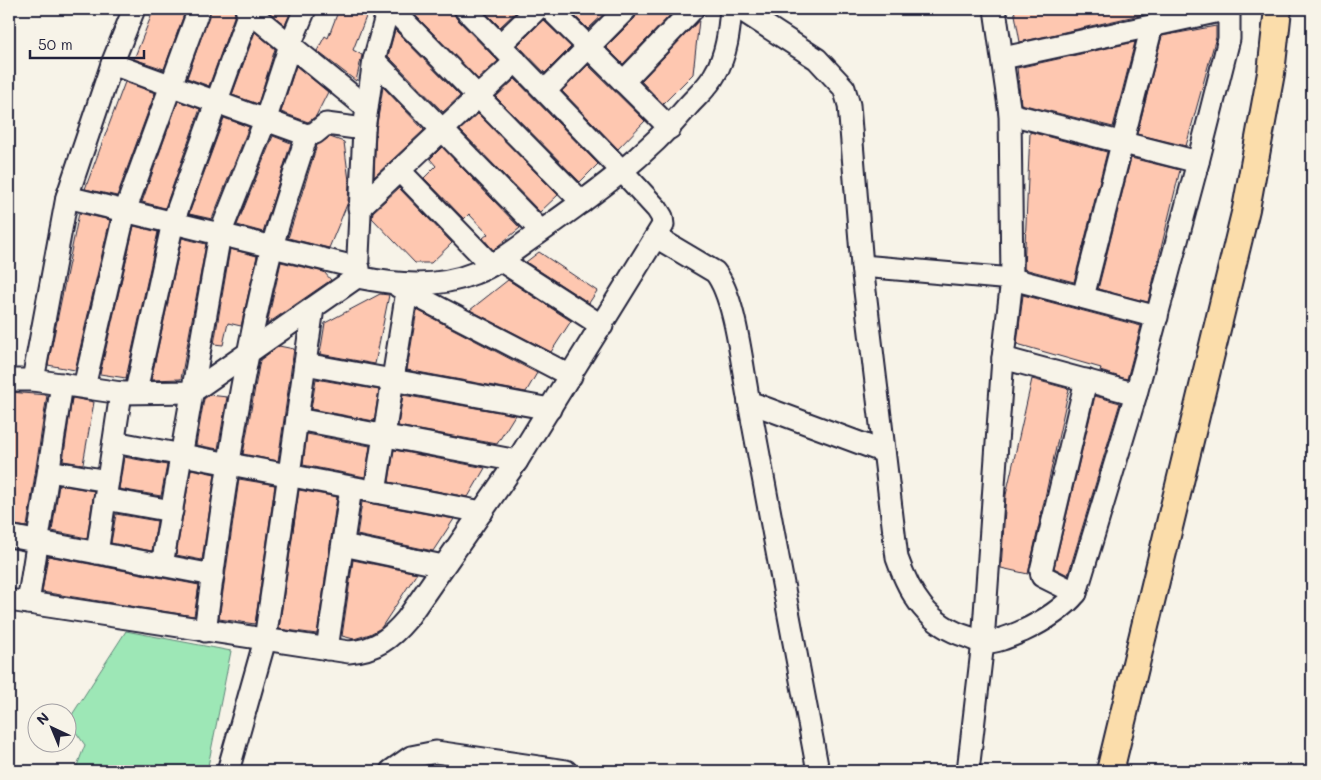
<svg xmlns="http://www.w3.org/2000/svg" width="1321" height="780" font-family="Mali,sans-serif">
  <rect width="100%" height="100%" fill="#f7f3e8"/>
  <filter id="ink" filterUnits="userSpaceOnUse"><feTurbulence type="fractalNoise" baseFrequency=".02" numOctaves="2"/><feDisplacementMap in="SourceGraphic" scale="10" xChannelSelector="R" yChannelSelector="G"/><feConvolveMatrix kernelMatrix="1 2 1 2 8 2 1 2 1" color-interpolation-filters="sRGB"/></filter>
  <g filter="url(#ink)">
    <polygon fill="#9de7b6" stroke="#608478" points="126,631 231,651 207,771 75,771 85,745 68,721"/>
    <g fill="#fec7b0" stroke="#22223b">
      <polygon points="154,9 186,9 164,69 134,59"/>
      <polygon points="211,9 234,9 235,14 209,86 187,78"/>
      <polygon points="265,9 292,9 285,25"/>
      <polygon points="339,9 369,9 353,50 362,55 356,81 317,51 325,36 328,38"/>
      <polygon points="409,9 453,9 456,18 498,61 478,79"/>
      <polygon points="482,9 519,9 500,27"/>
      <polygon points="568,9 609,9 588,29"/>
      <polygon points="638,9 676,9 623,64 606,47 635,18"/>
      <polygon points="1014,9 1143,9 1144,14 1020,42"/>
      <polygon points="543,20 571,47 545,73 518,45"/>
      <polygon points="699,20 693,74 663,104 641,81"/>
      <polygon points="1216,26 1216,37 1186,146 1137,134 1162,36"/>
      <polygon points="395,30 460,96 443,112 388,56"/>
      <polygon points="255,32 275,49 258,104 232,95"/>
      <polygon points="1135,42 1113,127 1021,104 1017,68"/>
      <polygon points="588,65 645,121 618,149 562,91"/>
      <polygon points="296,66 328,92 316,116 308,122 281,112"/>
      <polygon points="515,79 598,164 580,182 496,97"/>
      <polygon points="125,82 155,93 117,196 85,189"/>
      <polygon points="383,87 424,130 374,177 376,130"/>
      <polygon points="178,101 200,109 165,208 142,202"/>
      <polygon points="478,114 558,195 540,212 460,130"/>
      <polygon points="224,118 249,127 212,219 189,214"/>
      <polygon points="1030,132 1107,152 1074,282 1024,269"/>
      <polygon points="273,136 291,143 263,232 237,225"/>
      <polygon points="330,137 344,142 349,181 348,202 329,248 288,238 317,145"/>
      <polygon points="442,147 520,228 493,250 483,238 488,234 469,214 464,219 424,178 436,166 430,159"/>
      <polygon points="1131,158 1180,170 1148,302 1098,289"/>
      <polygon points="399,188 452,243 431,263 415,263 372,218 373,212"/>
      <polygon points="79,213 110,220 75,370 48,365"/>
      <polygon points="134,226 158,232 126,378 100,374"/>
      <polygon points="182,238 206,244 181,379 151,380"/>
      <polygon points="230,249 257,256 241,326 228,323 223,345 214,344"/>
      <polygon points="539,252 597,291 589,303 526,262"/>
      <polygon points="281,262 324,272 331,280 267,324"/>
      <polygon points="508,280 571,321 551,352 470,310"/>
      <polygon points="380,294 389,295 375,364 320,354 325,323"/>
      <polygon points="1023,295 1141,326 1127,379 1100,371 1101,368 1017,344"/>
      <polygon points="417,310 537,373 526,392 407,370"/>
      <polygon points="279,346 294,349 278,461 243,454 260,360"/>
      <polygon points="316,379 379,390 374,421 311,409"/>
      <polygon points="1032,379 1069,389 1028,574 1001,568 1006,495"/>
      <polygon points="9,392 47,395 27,527 9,524"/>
      <polygon points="209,395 227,397 218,449 196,445 204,399"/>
      <polygon points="403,395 515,415 497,444 398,426"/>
      <polygon points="1095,396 1120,403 1068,575 1054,568"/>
      <polygon points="72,398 94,402 83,464 63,461"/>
      <polygon points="307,434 370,446 365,477 303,465"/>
      <polygon points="394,450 485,468 468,497 389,482"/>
      <polygon points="124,457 167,465 161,496 119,489"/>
      <polygon points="191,469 215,474 202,560 176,555"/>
      <polygon points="239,479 275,485 255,624 219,619"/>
      <polygon points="59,485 94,491 87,538 52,531"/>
      <polygon points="299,490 337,497 317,634 279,629"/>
      <polygon points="362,502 373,504 454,519 433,551 357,535"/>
      <polygon points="116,514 157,521 152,551 111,543"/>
      <polygon points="48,556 199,585 194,616 42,592"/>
      <polygon points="353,560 417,573 381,628 370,634 354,639 342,636"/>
    </g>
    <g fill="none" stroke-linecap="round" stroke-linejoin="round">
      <g stroke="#22223b" stroke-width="25">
        <g id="minor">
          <polyline points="246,9 367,108"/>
          <polyline points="392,9 582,202"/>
          <polyline points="550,9 670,128"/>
          <path d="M740,9l77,50 27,29 5,17 13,161 35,292c13,37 31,67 71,79 4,2 10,4 15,5 13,1 28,-6 40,-11 19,-9 40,-22 53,-38l60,-199 62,-232 31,-123v-30"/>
          <polyline points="500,45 537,9"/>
          <polyline points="1003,58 1229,9"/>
          <polyline points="374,60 541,231"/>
          <polyline points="112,64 307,135 315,133 326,124 364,129"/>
          <polyline points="623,82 693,9"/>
          <polyline points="545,91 626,9"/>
          <polyline points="1010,114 1198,162"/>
          <polyline points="399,170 491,265"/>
          <polyline points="67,197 359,268"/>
          <polyline points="359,208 516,61"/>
          <path d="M656,237l59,35c21,26 27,96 34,130l135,50"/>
          <polyline points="500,260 602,326"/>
          <polyline points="862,266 1012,279 1157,317"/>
          <path d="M357,277c40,8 79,12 118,-4 22,-8 42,-25 61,-38 55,-39 109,-77 152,-129 9,-10 21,-20 27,-32 12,-20 14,-43 16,-65"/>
          <polyline points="399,287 571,376"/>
          <polyline points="1083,297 1152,26"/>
          <polyline points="1003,358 1136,394"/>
          <polyline points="305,364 550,409"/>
          <polyline points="9,380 33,380 121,393 192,392 357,277 364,129 374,60 388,9"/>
          <polyline points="33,380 67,197 112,64 134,9"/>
          <polyline points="84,387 125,211 199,9"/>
          <polyline points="136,391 173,222 250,9"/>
          <polyline points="749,402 818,771"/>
          <polyline points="297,419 517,461"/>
          <polyline points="114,442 482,512"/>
          <polyline points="49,471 108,481"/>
          <polyline points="375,492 407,291"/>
          <polyline points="105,499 172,511"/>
          <polyline points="9,536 213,575"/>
          <polyline points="343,545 443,566"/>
          <polyline points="97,553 121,393"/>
          <polyline points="162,565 220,234 265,121 290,45 305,9"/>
          <polyline points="1076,593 1042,576 1041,571 1086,380"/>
          <path d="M9,600l340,52c27,-2 42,-14 58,-33l110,-158 146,-236 -1,-8 -5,-8 -34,-37 -158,-163"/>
          <polyline points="28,603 62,384"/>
          <path d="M205,631c17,-128 35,-258 67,-384 10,-37 23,-75 35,-112"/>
          <polyline points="327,649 351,488"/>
          <polyline points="228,771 265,640 313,308"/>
          <polyline points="391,771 411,757 436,752 566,771"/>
          <polyline points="968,771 983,642 1003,358 1012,279 1010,114 995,9"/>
        </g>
      </g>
      <g stroke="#22223b" stroke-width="30">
        <polyline id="major" points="1110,771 1246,209 1271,73 1278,9"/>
      </g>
      <use href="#minor" stroke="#f7f3e8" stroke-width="21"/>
      <use href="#major" stroke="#fbddab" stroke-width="26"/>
    </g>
  </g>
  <rect width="1321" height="780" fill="none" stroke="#f7f3e8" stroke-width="30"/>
  <rect x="15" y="15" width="1291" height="750" fill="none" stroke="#22223b" stroke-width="2" filter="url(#ink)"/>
  <g transform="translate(52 728) rotate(316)"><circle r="24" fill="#f7f3e8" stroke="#a29fa3"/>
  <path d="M0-4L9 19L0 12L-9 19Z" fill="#22223b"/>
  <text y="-8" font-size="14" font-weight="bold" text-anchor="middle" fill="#22223b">N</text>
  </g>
  <path d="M30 50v8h114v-8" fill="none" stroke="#22223b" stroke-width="2.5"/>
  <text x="38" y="50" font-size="15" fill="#22223b" stroke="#f7f3e8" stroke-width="4" paint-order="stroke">50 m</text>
</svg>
